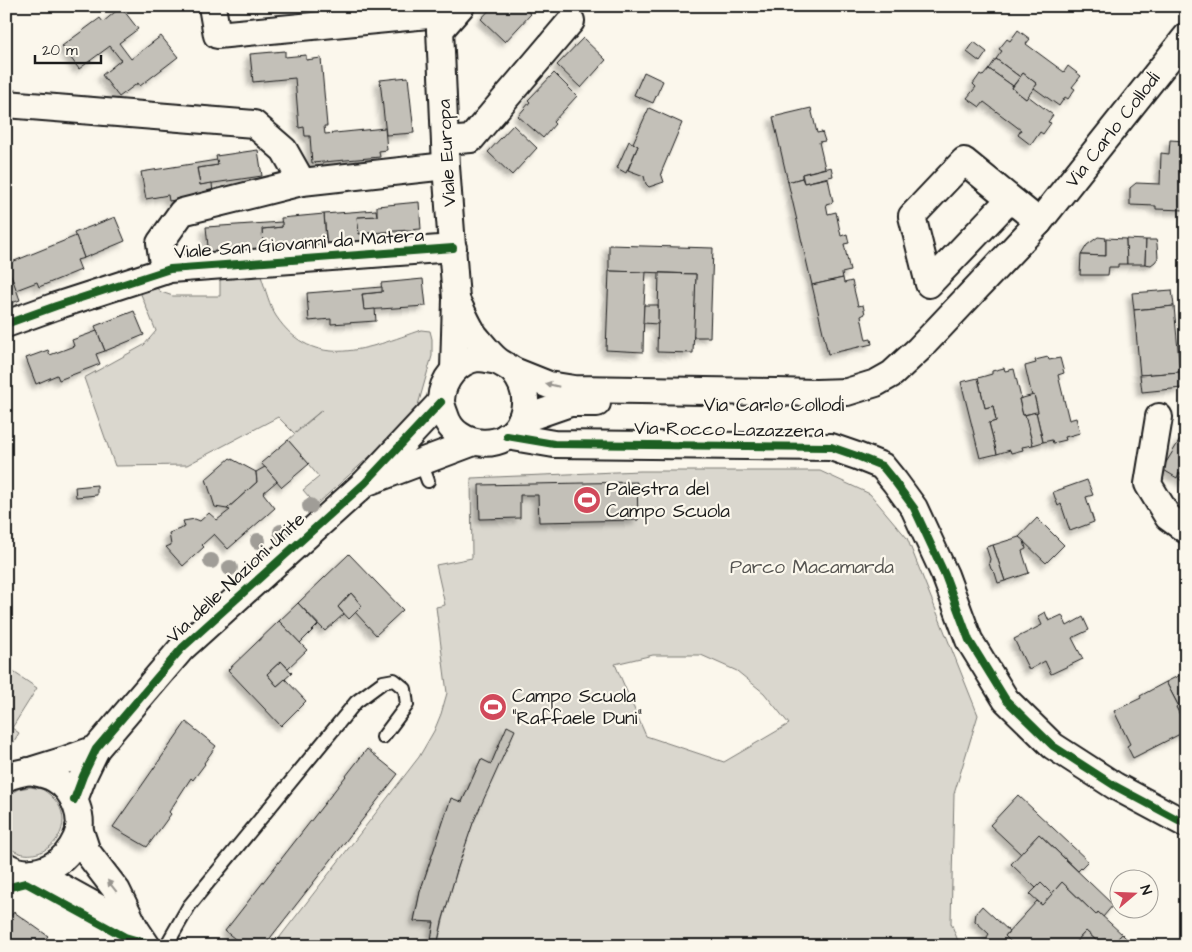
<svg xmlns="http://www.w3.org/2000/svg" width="1192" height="952" font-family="'Architects Daughter',sans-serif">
  <defs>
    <filter id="shadow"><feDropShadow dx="-4.5" dy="4.5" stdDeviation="2.5" flood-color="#0004"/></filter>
  </defs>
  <rect width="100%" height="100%" fill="#fbf7ec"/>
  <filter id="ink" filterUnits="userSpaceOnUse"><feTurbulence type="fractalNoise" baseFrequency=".02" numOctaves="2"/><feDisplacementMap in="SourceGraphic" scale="10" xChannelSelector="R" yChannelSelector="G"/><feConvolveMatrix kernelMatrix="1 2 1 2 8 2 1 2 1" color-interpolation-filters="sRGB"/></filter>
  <g filter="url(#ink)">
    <g fill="#dad7ce" stroke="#7b7a75" fill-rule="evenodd">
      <path d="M261,276c4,12 9,31 15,40 38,57 93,32 145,14l9,1 2,8v17l-14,49 -17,23 -85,77 -13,-15 16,-13 -31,-37 34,-30 -28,23 -16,-16 -91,48 -72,1 -31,-88 60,-33 12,-14 -18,-44 14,-3 9,8 12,4h47v-17z"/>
      <path d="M640,471h180l50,23 37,44 71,177 -24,79 -3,129 9,23h-523c16,-76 45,-147 71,-220l-17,38 -10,-5 -19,43 -11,-3 -31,93 -6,29 20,1 -4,24h-157l146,-189 15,-26 7,-17 6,-21 -11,-86 9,-2 -9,-40 36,-7 -1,-80zM653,655h48l36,16 27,22 25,31 -65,38 -78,-26 -31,-72z"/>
      <polygon points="6,667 37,688 12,728 19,733 6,754"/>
      <path d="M30,787c4,1 8,1 12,2 3,2 7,5 9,7 34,30 -12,79 -45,49v-48l12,-8z"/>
    </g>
    <g fill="#c3c0b8" stroke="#1c1c1c" filter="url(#shadow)">
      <polygon points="493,6 526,6 524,8 531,14 505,42 481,19"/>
      <polygon points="121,7 138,29 119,43 131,59 161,36 178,57 140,86 138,83 119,97 102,75 121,60 110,46 79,69 62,46 100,18 103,22"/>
      <polygon points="1018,30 1030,39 1026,44 1064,72 1068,66 1081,76 1072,87 1075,89 1068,99 1065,97 1059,106 1034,88 1037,84 1023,73 1020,77 996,59 1002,51 999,49 1007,39 1010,41"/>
      <polygon points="583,38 606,60 581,88 557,65"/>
      <polygon points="974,42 987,52 980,62 967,52"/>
      <polygon points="285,51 285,57 306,55 306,60 321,58 327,126 324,126 325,134 385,128 387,150 379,151 380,157 312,163 310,136 305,136 304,127 299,128 295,78 253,82 250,54"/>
      <polygon points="996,59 1020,77 1013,86 989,69"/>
      <polygon points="989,69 1013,86 1012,88 1026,99 1028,96 1053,115 1048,122 1051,123 1043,134 1040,132 1031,145 1018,135 1021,130 984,102 980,107 967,98 976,87 973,84 980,74 983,76"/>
      <polygon points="644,72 663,81 653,103 634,95"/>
      <polygon points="554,73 577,96 553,122 555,124 543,138 518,116 530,102 528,100"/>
      <polygon points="1023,73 1037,84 1026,99 1012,88"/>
      <polygon points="408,77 414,133 386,135 380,80"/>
      <polygon points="649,108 682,123 661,173 664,182 649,187 646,184 644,176 628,170 638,146 633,143"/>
      <polygon points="811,108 817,133 822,132 825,141 819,142 825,168 802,174 802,178 788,182 773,117"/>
      <polygon points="513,125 537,148 512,175 488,152"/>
      <polygon points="1170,140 1186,141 1186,182 1183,182 1183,191 1186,191 1185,210 1156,209 1156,206 1130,205 1130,188 1136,183 1160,184 1161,153 1169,154"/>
      <polygon points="629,141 638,146 626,173 617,168"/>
      <polygon points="258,150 262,176 200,185 197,168 218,165 216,156"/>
      <polygon points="217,160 218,165 197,168 200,185 212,183 213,194 169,201 168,195 146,199 141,172"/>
      <polygon points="831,167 833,176 804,183 802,174"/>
      <polygon points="802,178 804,183 828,178 833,202 826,204 828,214 836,212 841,236 847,234 849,243 844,244 850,271 842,273 843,278 812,285 788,182"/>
      <polygon points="419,202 421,229 359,234 357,217 377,216 377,206"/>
      <polygon points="376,210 377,216 357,217 359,234 370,233 371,244 327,247 324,214"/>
      <polygon points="324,214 326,241 263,246 262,229 282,227 281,218"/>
      <polygon points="115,217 125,241 84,258 74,233"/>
      <polygon points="282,222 282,227 262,229 263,246 274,245 276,256 209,256 206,227"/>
      <polygon points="76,236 84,258 77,260 81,270 39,287 37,282 16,290 7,264"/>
      <polygon points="1098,237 1106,238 1106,256 1081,255 1087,245"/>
      <polygon points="1106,238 1126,239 1127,264 1118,264 1118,267 1109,267 1108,275 1080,275 1081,255 1106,256"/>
      <polygon points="1126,239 1146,240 1145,264 1127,264"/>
      <polygon points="1146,240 1156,240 1157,244 1158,258 1155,262 1151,265 1145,264"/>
      <polygon points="609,245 713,248 710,337 693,337 696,274 609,271"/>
      <polygon points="609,271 646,272 644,305 643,352 606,350"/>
      <polygon points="659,273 696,274 693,353 657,352"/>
      <polygon points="11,275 20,300 6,305 6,277"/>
      <polygon points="843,278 844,283 852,281 858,306 863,305 865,314 861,316 866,340 871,339 872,344 828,354 812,285"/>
      <polygon points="423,279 426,306 364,310 362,294 382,292 381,283"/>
      <polygon points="382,287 382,292 362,294 364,310 375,309 376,321 331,324 331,319 309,321 307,293"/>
      <polygon points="1172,290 1174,306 1134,310 1132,293"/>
      <polygon points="644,305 658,305 658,324 643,323"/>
      <polygon points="1174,306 1180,372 1140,375 1134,310"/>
      <polygon points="134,311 144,335 105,351 95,326"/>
      <polygon points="97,331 105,351 96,354 100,364 59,380 57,375 36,384 26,358 48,350 50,355 74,346 72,340"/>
      <polygon points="1048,357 1049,360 1060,358 1064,373 1058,375 1069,420 1076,418 1080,433 1065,437 1066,440 1053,443 1052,440 1043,442 1036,412 1038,412 1034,395 1032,396 1025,366 1036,363 1035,360"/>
      <polygon points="1004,368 1005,371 1014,369 1021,398 1019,399 1023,415 1025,415 1033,445 1022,447 1023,450 1011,453 1010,450 997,454 989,423 996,421 993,406 985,408 978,378 992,374 992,371"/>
      <polygon points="1180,372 1182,388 1142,392 1140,375"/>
      <polygon points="978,378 985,408 993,406 996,421 989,423 997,454 980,458 961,382"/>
      <polygon points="1034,395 1038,412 1023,415 1019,399"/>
      <polygon points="1036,412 1043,442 1033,445 1025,415"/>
      <polygon points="1181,438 1186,441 1186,483 1179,479 1182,475 1179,473 1177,478 1162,469"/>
      <polygon points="288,440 309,464 282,487 261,463"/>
      <polygon points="230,458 256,472 257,482 227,509 215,507 206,479"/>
      <polygon points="265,467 277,481 263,493 275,508 228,549 214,534 202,545 204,547 183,566 166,547 171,545 169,533 185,527 183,521 195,519 200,521 209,513 217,520 230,510 227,509 257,482 256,472"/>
      <polygon points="1087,480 1093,495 1086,497 1094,522 1070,531 1061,504 1058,506 1053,492"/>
      <polygon points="637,482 638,520 539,522 538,495 520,495 520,518 480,519 479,485"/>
      <polygon points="97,485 97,495 76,497 75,487"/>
      <polygon points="1037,518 1064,545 1046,563 1019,537"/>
      <polygon points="1019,537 1024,541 1026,549 1022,551 1029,573 1005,581 993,545"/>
      <polygon points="993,545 1005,581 998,583 995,573 991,569 989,563 990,559 986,547"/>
      <polygon points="349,554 403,610 376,635 355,612 362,606 351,593 338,607 344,614 325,631 298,603"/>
      <polygon points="351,593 362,606 349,619 338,607"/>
      <polygon points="298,603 318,625 300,643 279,621"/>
      <polygon points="1045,612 1049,621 1062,615 1067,626 1083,617 1089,630 1072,638 1083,659 1051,674 1045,661 1029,670 1014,639 1042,625 1038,616"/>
      <polygon points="279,621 307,650 288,668 281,661 267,674 277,686 285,679 306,701 281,726 228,670"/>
      <polygon points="281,661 292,673 277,686 267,674"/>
      <polygon points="1186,672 1186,721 1183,713 1180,715 1176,707 1178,705 1166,682"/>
      <polygon points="1166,682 1178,705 1176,707 1180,715 1183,713 1186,721 1186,731 1133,758 1127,746 1130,744 1114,711 1141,698 1140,696"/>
      <polygon points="186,722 216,746 204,763 205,764 193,780 191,778 169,812 171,814 147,847 113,827"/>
      <polygon points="507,726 515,730 473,823 457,870 442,922 437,946 430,946 434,922 414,921 420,892 451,798 462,802 481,759 491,764"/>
      <polygon points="367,749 398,774 264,946 244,946 225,931"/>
      <polygon points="1018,795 1088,861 1078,871 1039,834 1021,854 990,825"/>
      <polygon points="1039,834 1113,905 1103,917 1098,912 1096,915 1062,882 1052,894 1041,883 1036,888 1011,864"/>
      <polygon points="1062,882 1096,915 1098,912 1122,934 1111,946 1102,946 1086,931 1072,946 1015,946 1005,936 1037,901 1042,905"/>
      <polygon points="1041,883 1052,894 1042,905 1030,894"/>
      <polygon points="982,906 1009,931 1005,936 1015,946 996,946 987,937 989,934 975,921 976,913"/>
      <polygon points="14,912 48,936 40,946 6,946 6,922"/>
      <polygon points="1086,931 1102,946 1076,946 1074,944"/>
      <polygon points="1122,934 1133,945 1132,946 1111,946"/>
    </g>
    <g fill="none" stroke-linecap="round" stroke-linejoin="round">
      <g stroke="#1c1c1c" stroke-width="16">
        <g id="lane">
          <polyline points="421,462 428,481"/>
          <polyline points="166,946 189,906 356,702 383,682 394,680 405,689 407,705 383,737"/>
        </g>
      </g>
      <g stroke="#1c1c1c" stroke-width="30">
        <g id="street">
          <polyline points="212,6 217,35 439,14"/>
          <polyline points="439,6 446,166 456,299 454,370"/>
          <polyline points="440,30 461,6"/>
          <polyline points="6,104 254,124 284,150 302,182"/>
          <polyline points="445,141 471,139 571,21"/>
          <polyline points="1010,199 929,284 912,216 964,161 1039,222"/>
          <polyline points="164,271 160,243 182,212 302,182 446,166"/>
          <path d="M457,302c6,11 11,24 18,34 7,8 15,19 23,25 5,4 12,6 16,11 11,13 14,30 8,46 -13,35 -67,32 -77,-3 -2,-5 -4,-10 -4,-15 1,-20 16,-39 37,-42 6,0 14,2 19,3"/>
          <polyline points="6,324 56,306 170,269 453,248"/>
          <polyline points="514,371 549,385 574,389 776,392 816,393 847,392 876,383 892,374 919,349 1039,222 1186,37"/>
          <polyline points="1159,417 1148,484 1168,517 1186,530"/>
          <polyline points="521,420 570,403 597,403"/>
          <polyline points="507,436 554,444 831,447 857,456 882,466 895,482 914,508 945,575 969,640 1006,700 1053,746 1115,786 1186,824"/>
          <polyline points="370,481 474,442"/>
          <path d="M6,778c8,-5 18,-5 27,-8 21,-6 42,-13 63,-21"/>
          <polyline points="74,800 83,776 96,749 182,648 365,483 441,402"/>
          <polyline points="79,828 87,852 117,891 135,928 147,946"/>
          <path d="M6,866c4,2 7,4 11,5 25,6 49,-9 59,-32 10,-20 -2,-49 -21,-60 -8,-5 -17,-6 -26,-8"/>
          <polyline points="34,872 135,928"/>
        </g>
      </g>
      <use href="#lane" stroke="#fbf7ec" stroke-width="12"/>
      <use href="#street" stroke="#fbf7ec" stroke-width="26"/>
      <g stroke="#fbf7ec" stroke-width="11">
        <g id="cycleway">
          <polyline points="6,324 56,306 170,269 453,248"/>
          <polyline points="507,436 554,444 831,447 857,456 882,466 895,482 914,508 945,575 969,640 1006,700 1053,746 1115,786 1186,824"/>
          <polyline points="74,800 83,776 96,749 182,648 365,483 441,402"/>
          <polyline points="6,888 26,883 125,937 146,943"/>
        </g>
      </g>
      <use href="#cycleway" stroke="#1b5e20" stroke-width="8"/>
    </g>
    <g fill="#a09d97">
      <circle cx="310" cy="506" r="8"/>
      <circle cx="281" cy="532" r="8"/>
      <circle cx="258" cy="541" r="8"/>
      <circle cx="211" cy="561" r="8"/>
      <circle cx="230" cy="568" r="8"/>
    </g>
    <defs><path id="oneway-solid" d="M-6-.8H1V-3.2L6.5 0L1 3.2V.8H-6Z" transform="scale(1.25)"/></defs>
    <g fill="#97948e">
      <use href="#oneway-solid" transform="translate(552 385) rotate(-167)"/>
      <use href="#oneway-solid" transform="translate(112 886) rotate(-128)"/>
    </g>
  </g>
  <defs>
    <g id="stadium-disc" transform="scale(1.4375)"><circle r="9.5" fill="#d1495b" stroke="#fbf7ec"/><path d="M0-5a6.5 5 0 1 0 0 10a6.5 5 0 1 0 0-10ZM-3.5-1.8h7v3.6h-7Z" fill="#fff"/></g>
  </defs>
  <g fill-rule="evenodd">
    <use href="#stadium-disc" x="587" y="500"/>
    <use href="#stadium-disc" x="493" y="707"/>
  </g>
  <g text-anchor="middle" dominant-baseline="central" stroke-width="4.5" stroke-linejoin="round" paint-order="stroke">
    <g font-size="19" fill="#1c1c1c" stroke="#fbf7ec">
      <text transform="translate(1113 130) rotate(-52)">Via Carlo Collodi</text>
      <text transform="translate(447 153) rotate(-93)">Viale Europa</text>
      <text transform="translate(299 244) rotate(-4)">Viale San Giovanni da Matera</text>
      <text x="774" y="405">Via Carlo Collodi</text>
      <text transform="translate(729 430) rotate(1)">Via Rocco Lazazzera</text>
      <text transform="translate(236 578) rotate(-43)">Via delle Nazioni Unite</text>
    </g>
    <g font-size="19" fill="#1c1c1c" stroke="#fbf7ec" text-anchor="start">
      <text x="606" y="489">Palestra del<tspan x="606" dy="22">Campo Scuola</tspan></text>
      <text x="512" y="696">Campo Scuola<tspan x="512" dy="22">"Raffaele Duni"</tspan></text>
    </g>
    <g font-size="19" fill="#555451" stroke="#fbf7ec">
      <text x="812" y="567">Parco Macamarda</text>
    </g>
  </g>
  <rect width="1192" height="952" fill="none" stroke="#fbf7ec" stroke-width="25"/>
  <rect x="12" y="12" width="1167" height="927" fill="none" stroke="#1c1c1c" stroke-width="2" filter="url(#ink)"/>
  <g transform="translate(1134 894) rotate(71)"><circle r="24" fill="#fbf7ec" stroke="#a29f99"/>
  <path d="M0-4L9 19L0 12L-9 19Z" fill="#d1495b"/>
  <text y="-8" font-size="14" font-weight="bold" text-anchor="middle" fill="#1c1c1c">N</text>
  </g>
  <path d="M35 55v8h66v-8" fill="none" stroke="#1c1c1c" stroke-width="2.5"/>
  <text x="42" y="55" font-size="15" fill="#1c1c1c" stroke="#fbf7ec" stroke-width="4" paint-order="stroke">20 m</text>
</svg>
